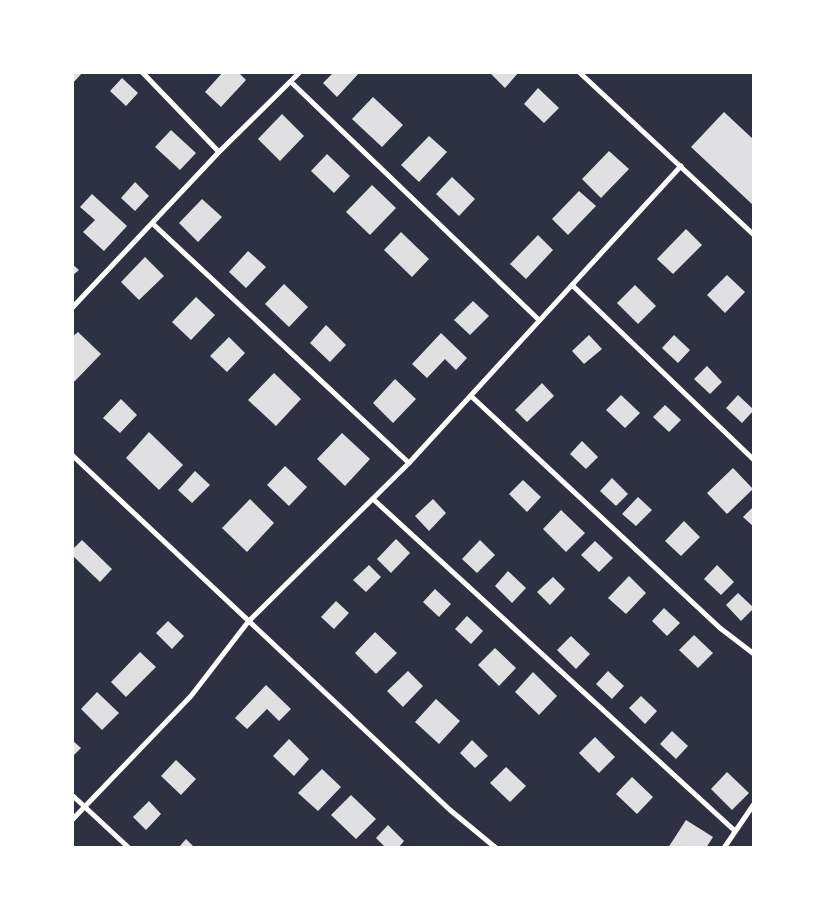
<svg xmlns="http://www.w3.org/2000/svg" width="826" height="920" font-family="Arial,sans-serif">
  <rect width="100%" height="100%" fill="#2d3142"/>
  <g fill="#e0e0e3">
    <polygon points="72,72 83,72 73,83"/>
    <polygon points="223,72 238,72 246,80 221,107 205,92"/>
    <polygon points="334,72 360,72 337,97 323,83"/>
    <polygon points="489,72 519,72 505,88"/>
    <polygon points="122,78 138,93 126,106 110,91"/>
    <polygon points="538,88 559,108 544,123 524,104"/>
    <polygon points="373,97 403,125 382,147 352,119"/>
    <polygon points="724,112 754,140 754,206 691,147"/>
    <polygon points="282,114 304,136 280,161 258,139"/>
    <polygon points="171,130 196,153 180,170 155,147"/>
    <polygon points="429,136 447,152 419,182 401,165"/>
    <polygon points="609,151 629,169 601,198 582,179"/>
    <polygon points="327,154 350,176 334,193 311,171"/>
    <polygon points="452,177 475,199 459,216 436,194"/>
    <polygon points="135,182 149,196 135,211 121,198"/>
    <polygon points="372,185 396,208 370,235 346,212"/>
    <polygon points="579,191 596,206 568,235 552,219"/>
    <polygon points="92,194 127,226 104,251 83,232 95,220 80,207"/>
    <polygon points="202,199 222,217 198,242 179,223"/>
    <polygon points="686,229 702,245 673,274 657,259"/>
    <polygon points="401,232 429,259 412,277 384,250"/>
    <polygon points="538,235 553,250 526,279 510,264"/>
    <polygon points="248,251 266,267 246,288 229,272"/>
    <polygon points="145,257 164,276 139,300 121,282"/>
    <polygon points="72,264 79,270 72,276"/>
    <polygon points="727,275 745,292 725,313 707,295"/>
    <polygon points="284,284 308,307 289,327 265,304"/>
    <polygon points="635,285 656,306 638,324 617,303"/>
    <polygon points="196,297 215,315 191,340 172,322"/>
    <polygon points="473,301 489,316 470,335 454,320"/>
    <polygon points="326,325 346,345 330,362 310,343"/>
    <polygon points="78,332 101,354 72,384 72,337"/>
    <polygon points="441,333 467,358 456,370 445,359 427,378 412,364"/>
    <polygon points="589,335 602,349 584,364 572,351"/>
    <polygon points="674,335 690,350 678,363 662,348"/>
    <polygon points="229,337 245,353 227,372 210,356"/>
    <polygon points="707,366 722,382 710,394 694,379"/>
    <polygon points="274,373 301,399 276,426 248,400"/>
    <polygon points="395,379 416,399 393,423 373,403"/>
    <polygon points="542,383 554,396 527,422 515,410"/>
    <polygon points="621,395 640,413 625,428 606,410"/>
    <polygon points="738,395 754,410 742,423 726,408"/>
    <polygon points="121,399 137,415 120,433 103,418"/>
    <polygon points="665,405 681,420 669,432 653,417"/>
    <polygon points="149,432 183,465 159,490 126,458"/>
    <polygon points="342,433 370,459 345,486 317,459"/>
    <polygon points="582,441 598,457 586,469 570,454"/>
    <polygon points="285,466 307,487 289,506 267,485"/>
    <polygon points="733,468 753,489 727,514 707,493"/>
    <polygon points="195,471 210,485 192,503 178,490"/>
    <polygon points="612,478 628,494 616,506 600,491"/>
    <polygon points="523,480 541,497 527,512 509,494"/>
    <polygon points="638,497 652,510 636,526 622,514"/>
    <polygon points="250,499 274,523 247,552 222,528"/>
    <polygon points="433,499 446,513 429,531 415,516"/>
    <polygon points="754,506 754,527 743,517"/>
    <polygon points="561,510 585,533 566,552 543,529"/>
    <polygon points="684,521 700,537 681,556 665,541"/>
    <polygon points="396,539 410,553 391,573 377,559"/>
    <polygon points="82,540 112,569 100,582 72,555 72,550"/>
    <polygon points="480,540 495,555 477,573 462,559"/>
    <polygon points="595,541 613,558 599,572 581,555"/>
    <polygon points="369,565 381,577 366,592 353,580"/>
    <polygon points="717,565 734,582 721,595 704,579"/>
    <polygon points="508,571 526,588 512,603 495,586"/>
    <polygon points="629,576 646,593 626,614 608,598"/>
    <polygon points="553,577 565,589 550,605 537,592"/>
    <polygon points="435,589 451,604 439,617 423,602"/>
    <polygon points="738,593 754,608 741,621 726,605"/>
    <polygon points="336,601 349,613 334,629 321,617"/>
    <polygon points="664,608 680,623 667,636 652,621"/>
    <polygon points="467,616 483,631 471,644 455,629"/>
    <polygon points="168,621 184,636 172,649 156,633"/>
    <polygon points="375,632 397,653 376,674 355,653"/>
    <polygon points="694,635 713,653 698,668 679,650"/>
    <polygon points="571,636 590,654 576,669 557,650"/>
    <polygon points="495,648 516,668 499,686 478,665"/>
    <polygon points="140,652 156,667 126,697 111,682"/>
    <polygon points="408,671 423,686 403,707 387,691"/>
    <polygon points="608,671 624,686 612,699 596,684"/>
    <polygon points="533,672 557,696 539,715 515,692"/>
    <polygon points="266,685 291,709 279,721 267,709 247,729 235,718"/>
    <polygon points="97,692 119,713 102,730 81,709"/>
    <polygon points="641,696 657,711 645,724 629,708"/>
    <polygon points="436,699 460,721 439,744 415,722"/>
    <polygon points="672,731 688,746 676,759 660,744"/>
    <polygon points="595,737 615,757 599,773 579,753"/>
    <polygon points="289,739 309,759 294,776 273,756"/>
    <polygon points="72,740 81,748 72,757"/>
    <polygon points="472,740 488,756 475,768 460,753"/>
    <polygon points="176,760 196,779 181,795 161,776"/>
    <polygon points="506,767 526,786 510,802 490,783"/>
    <polygon points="322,769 341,787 318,811 298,793"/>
    <polygon points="727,772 749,793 732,810 711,789"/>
    <polygon points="632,777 653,797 637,814 616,794"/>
    <polygon points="351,795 376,819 356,839 331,815"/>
    <polygon points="149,801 161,814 146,830 133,817"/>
    <polygon points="686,820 713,837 706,848 668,848"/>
    <polygon points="388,825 404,841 398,848 386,848 376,838"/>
    <polygon points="186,839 195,848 178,848"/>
  </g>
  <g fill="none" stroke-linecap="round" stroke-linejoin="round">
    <g stroke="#fff" stroke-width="5">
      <polyline points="142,72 219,152"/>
      <polyline points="579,72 754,235"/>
      <polyline points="291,82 539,320"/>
      <polyline points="153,224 409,463"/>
      <polyline points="572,285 754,460"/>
      <polyline points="72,308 219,152 300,72"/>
      <polyline points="471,396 720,628 754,654"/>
      <polyline points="72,455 450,810 496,848"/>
      <polyline points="373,499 735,831"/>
      <polyline points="72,795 129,848"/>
      <polyline points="72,820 191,696 248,622 409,463 681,166"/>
      <polyline points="724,848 754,804"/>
    </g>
  </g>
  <rect width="826" height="920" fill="none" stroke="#ffffff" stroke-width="148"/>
</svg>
